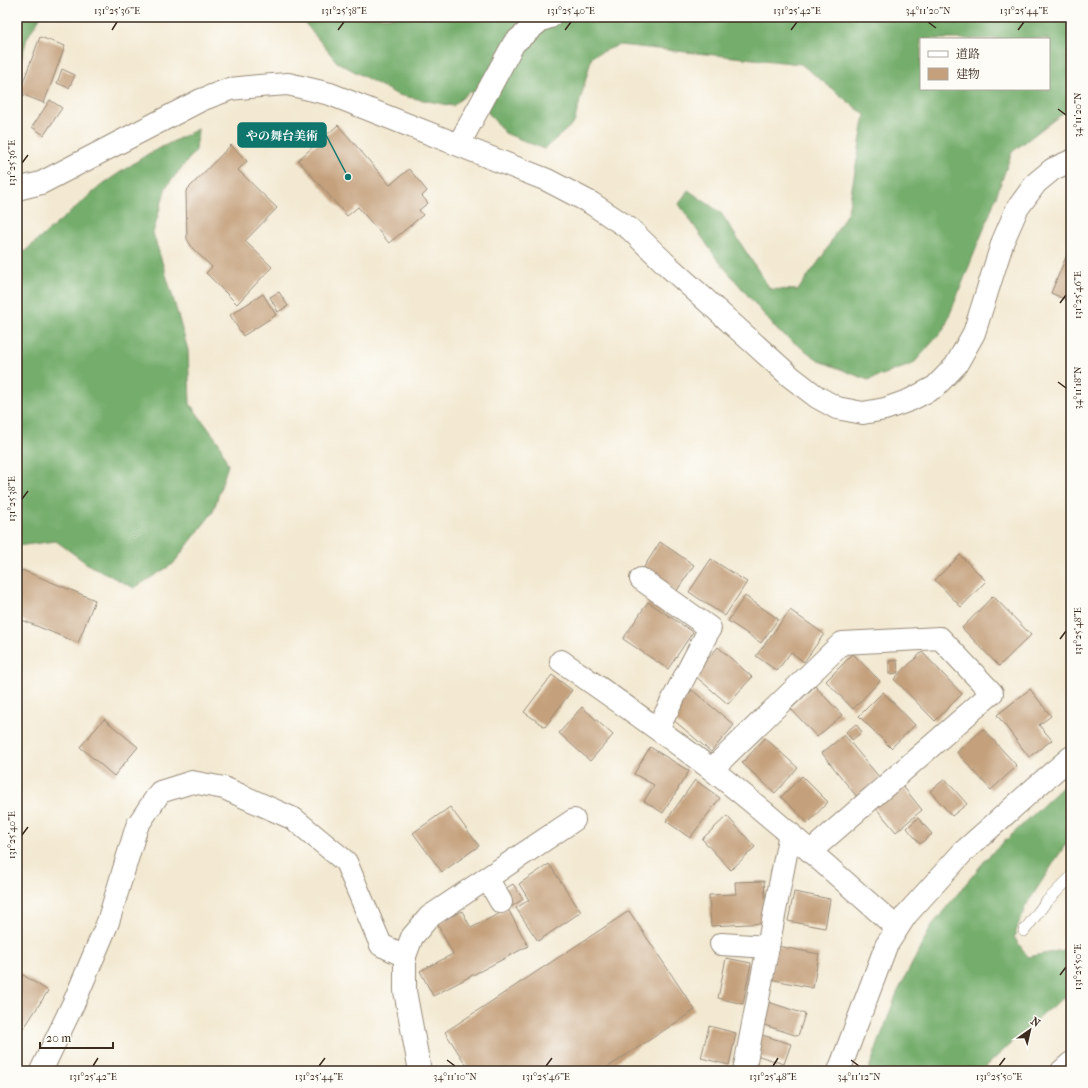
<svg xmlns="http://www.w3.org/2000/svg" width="1088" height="1088" font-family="'IM FELL French Canon','Noto Serif JP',serif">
  <rect width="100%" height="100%" fill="#fdfcf7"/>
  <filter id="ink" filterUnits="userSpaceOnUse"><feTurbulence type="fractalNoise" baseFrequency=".025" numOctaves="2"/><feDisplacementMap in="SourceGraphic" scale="8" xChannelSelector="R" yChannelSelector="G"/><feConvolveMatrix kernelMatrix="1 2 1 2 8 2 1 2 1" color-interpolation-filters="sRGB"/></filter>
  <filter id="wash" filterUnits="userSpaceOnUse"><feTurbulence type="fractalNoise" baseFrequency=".012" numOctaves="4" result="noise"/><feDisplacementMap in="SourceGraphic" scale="16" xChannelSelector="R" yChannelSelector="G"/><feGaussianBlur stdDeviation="0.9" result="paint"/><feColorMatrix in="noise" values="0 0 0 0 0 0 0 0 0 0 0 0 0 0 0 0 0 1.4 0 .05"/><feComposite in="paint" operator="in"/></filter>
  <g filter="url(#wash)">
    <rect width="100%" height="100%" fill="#f3e9d2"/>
    <g fill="#74ad6c" stroke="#586c45" fill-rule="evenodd">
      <polygon points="17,17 40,17 27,38 17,75"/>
      <path d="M300,17h771v70l-4,23 -55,42 -23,64 -45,113 -31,35 -45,16 -48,-19 -42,-30 -61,-72 -38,-55 9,-14 33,23 49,76 28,1 26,-36 24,-43 17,-96 -64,-51 -182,-19 -27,11 -18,67 -30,26 -39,-16 -35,-42 -17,15 -55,-11 -61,-33zM921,39h128v50h-128z"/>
      <polygon points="198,129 196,150 166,187 153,233 171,291 188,350 190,404 219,443 228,465 213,512 173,564 134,588 89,565 56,541 17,546 17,253 25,251 104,183 148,154"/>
      <polygon points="1071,779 1071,836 1025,907 1014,937 1028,957 1068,949 1071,947 1071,992 1045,1012 981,1071 868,1071 897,993 932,925 987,858"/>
    </g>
    <g id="blocks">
      <g fill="#c4a07c">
        <polygon points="40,37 65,46 44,103 19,93"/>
        <polygon points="62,69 75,75 69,88 57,83"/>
        <polygon points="50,100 62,108 44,135 32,127"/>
        <polygon points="338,125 390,185 409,169 427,191 422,196 428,203 419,210 423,215 389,243 358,207 347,216 298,160"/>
        <polygon points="231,145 247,161 238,170 277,208 245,241 272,267 237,304 206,273 212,267 193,249 187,239 186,191"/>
        <polygon points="1071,245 1071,302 1051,293"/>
        <polygon points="279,292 288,306 278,312 270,297"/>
        <polygon points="263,294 276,315 243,336 230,315"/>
        <polygon points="660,542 694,565 676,592 642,570"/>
        <polygon points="960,555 986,581 961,607 935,580"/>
        <polygon points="711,559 747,582 725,616 689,592"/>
        <polygon points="22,570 95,600 78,643 17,618 17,583"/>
        <polygon points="745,596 778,619 761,643 728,621"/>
        <polygon points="993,596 1031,635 999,666 962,628"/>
        <polygon points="648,602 693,632 668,669 623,639"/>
        <polygon points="790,610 824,634 804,662 791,652 777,671 756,656"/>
        <polygon points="718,647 752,677 728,704 694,675"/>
        <polygon points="922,652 962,694 935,721 894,679"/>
        <polygon points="853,654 880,681 853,709 826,681"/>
        <polygon points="897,660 898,673 889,674 889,661"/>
        <polygon points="552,675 572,690 545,727 524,712"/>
        <polygon points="815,686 842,715 817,737 791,709"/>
        <polygon points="1030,689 1051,716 1039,725 1052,740 1029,757 997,715"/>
        <polygon points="692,690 734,725 711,752 670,717"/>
        <polygon points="883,692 915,725 891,748 859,716"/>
        <polygon points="582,707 613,735 590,761 559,733"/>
        <polygon points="104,719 138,747 114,776 80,747"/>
        <polygon points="856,724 862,732 852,740 846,732"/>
        <polygon points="983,729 1017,766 991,790 957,752"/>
        <polygon points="844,735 880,778 857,797 822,753"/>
        <polygon points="765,738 798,768 775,793 742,763"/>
        <polygon points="650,747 689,771 663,813 644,801 654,785 634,774"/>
        <polygon points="802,776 828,802 808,823 781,797"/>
        <polygon points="945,779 967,804 952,816 930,791"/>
        <polygon points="695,780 720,798 690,838 666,821"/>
        <polygon points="902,785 922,810 896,832 875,807"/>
        <polygon points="450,807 479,846 442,872 413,833"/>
        <polygon points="727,816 755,847 731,870 702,839"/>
        <polygon points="918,818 932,834 920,844 907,828"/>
        <polygon points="549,864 581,912 538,941 516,908 529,900 519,884"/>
        <polygon points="764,881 767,923 711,926 709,895 736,894 735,882"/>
        <polygon points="513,884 523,899 511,907 501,891"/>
        <polygon points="794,892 830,899 825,928 788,921"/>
        <polygon points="508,909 528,946 433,996 420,971 453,954 437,924 462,911 471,928"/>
        <polygon points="629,911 695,1010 602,1071 470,1071 445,1032"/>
        <polygon points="777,946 819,954 813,988 770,979"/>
        <polygon points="726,958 751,963 743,1004 718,998"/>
        <polygon points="17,971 48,991 24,1028 17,1023"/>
        <polygon points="768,1002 805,1014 798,1036 761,1024"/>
        <polygon points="709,1026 736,1033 729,1065 701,1058"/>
        <polygon points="759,1034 791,1044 784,1064 753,1054"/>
      </g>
    </g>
  </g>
  <g filter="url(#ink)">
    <use href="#blocks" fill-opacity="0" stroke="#978a78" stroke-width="1"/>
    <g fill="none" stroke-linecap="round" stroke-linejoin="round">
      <g stroke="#978a78" stroke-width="12">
        <polyline id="lane" points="1024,931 1046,902 1071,877"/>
      </g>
      <g stroke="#978a78" stroke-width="24">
        <g id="street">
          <polyline points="459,144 514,43 541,20 550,17"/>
          <polyline points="641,579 710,628 658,728"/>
          <path d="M561,661c50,35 101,70 150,108 64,50 125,105 186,159"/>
          <polyline points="712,769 842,643 940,638 992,693 811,851"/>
          <polyline points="487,878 501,902"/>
          <polyline points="721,944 768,947"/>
          <polyline points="405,956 412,937 429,917 574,820"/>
          <polyline points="41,1071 75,1000 108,922 137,826 160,792 192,782 224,788 294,819 346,862 381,945 405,956 405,991 420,1071"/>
          <polyline points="744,1071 790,833"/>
        </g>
      </g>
      <g stroke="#978a78" stroke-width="24">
        <g id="secondary">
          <polyline points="17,189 41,183 201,100 230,89 259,86 288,84 330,94 547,180 591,203 630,229 667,265 791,377 817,397 837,408 863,413 885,409 910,400 935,387 956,365 974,333 1003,241 1017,209 1036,183 1053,169 1071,161"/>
          <polyline points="839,1071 886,946 906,915 963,852 1036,787 1071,757"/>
        </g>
      </g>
      <g stroke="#978a78" stroke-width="24">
        <polyline id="highway" points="1062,1071 1071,1063"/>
      </g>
      <use href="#lane" stroke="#fff" stroke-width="11"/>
      <use href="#street" stroke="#fff" stroke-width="22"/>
      <use href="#secondary" stroke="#fff" stroke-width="22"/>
      <use href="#highway" stroke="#fff" stroke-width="22"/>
    </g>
  </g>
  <path fill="none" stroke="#3b2a1e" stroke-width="1.5" d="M928,22l8,6M112,30l5,-8M338,30l6,-8M565,30l6,-8M791,30l6,-8M1018,30l6,-8M1058,109l8,6M22,163l6,-8M1060,303l6,-8M1058,382l8,6M22,499l6,-8M1060,639l6,-8M22,835l6,-8M1060,975l6,-8M447,1060l8,6M851,1060l8,6M93,1066l5,-8M319,1066l6,-8M546,1066l6,-8M773,1066l5,-8M999,1066l6,-8"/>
  <path fill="none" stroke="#0f766e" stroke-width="1.5" d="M348 177L326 135"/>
  <circle fill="#0f766e" stroke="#fdfcf7" stroke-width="1.5" cx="348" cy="177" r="4"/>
  <rect fill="#0f766e" stroke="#0f766e" stroke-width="1.5" x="238" y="123" width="88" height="24" rx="4"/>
  <g font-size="12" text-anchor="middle" font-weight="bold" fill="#fff">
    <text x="282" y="140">やの舞台美術</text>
  </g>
  <rect width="1088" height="1088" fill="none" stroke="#fdfcf7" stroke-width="44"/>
  <rect x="920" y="38" width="130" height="52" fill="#fdfcf7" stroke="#afa8a0"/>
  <rect x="928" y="51" width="20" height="6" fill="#ffffff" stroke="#afa8a0"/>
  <text x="956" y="58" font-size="12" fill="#3b2a1e">道路</text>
  <rect x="928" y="68" width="20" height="12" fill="#c4a07c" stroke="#afa8a0"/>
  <text x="956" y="78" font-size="12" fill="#3b2a1e">建物</text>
  <g transform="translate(1030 1030) rotate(34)" stroke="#fdfcf7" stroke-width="3" paint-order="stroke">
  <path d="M0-3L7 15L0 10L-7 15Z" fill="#3b2a1e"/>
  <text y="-6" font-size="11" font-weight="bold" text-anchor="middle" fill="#3b2a1e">N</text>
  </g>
  <path d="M40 1042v6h73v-6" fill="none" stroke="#3b2a1e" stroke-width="2"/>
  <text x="46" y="1042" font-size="12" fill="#3b2a1e" stroke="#fdfcf7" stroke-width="3" paint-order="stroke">20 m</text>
  <rect x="22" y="22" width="1044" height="1044" fill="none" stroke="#3b2a1e" stroke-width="1.5"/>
  <g font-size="10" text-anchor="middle" fill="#3b2a1e">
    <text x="117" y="14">131°25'36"E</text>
    <text x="344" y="14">131°25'38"E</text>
    <text x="571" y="14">131°25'40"E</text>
    <text x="797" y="14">131°25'42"E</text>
    <text x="928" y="14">34°11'20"N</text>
    <text x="1024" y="14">131°25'44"E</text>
    <text transform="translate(1077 115) rotate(-90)" y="4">34°11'20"N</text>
    <text transform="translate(11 163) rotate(-90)" y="4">131°25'36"E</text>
    <text transform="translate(1077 295) rotate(-90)" y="4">131°25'46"E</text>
    <text transform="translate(1077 388) rotate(-90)" y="4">34°11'18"N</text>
    <text transform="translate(11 499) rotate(-90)" y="4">131°25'38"E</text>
    <text transform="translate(1077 631) rotate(-90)" y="4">131°25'48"E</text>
    <text transform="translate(11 835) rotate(-90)" y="4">131°25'40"E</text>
    <text transform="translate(1077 967) rotate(-90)" y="4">131°25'50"E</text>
    <text x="93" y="1080">131°25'42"E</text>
    <text x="319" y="1080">131°25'44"E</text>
    <text x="455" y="1080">34°11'10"N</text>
    <text x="546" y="1080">131°25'46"E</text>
    <text x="773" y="1080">131°25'48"E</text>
    <text x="859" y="1080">34°11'12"N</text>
    <text x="999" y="1080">131°25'50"E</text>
  </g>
</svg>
